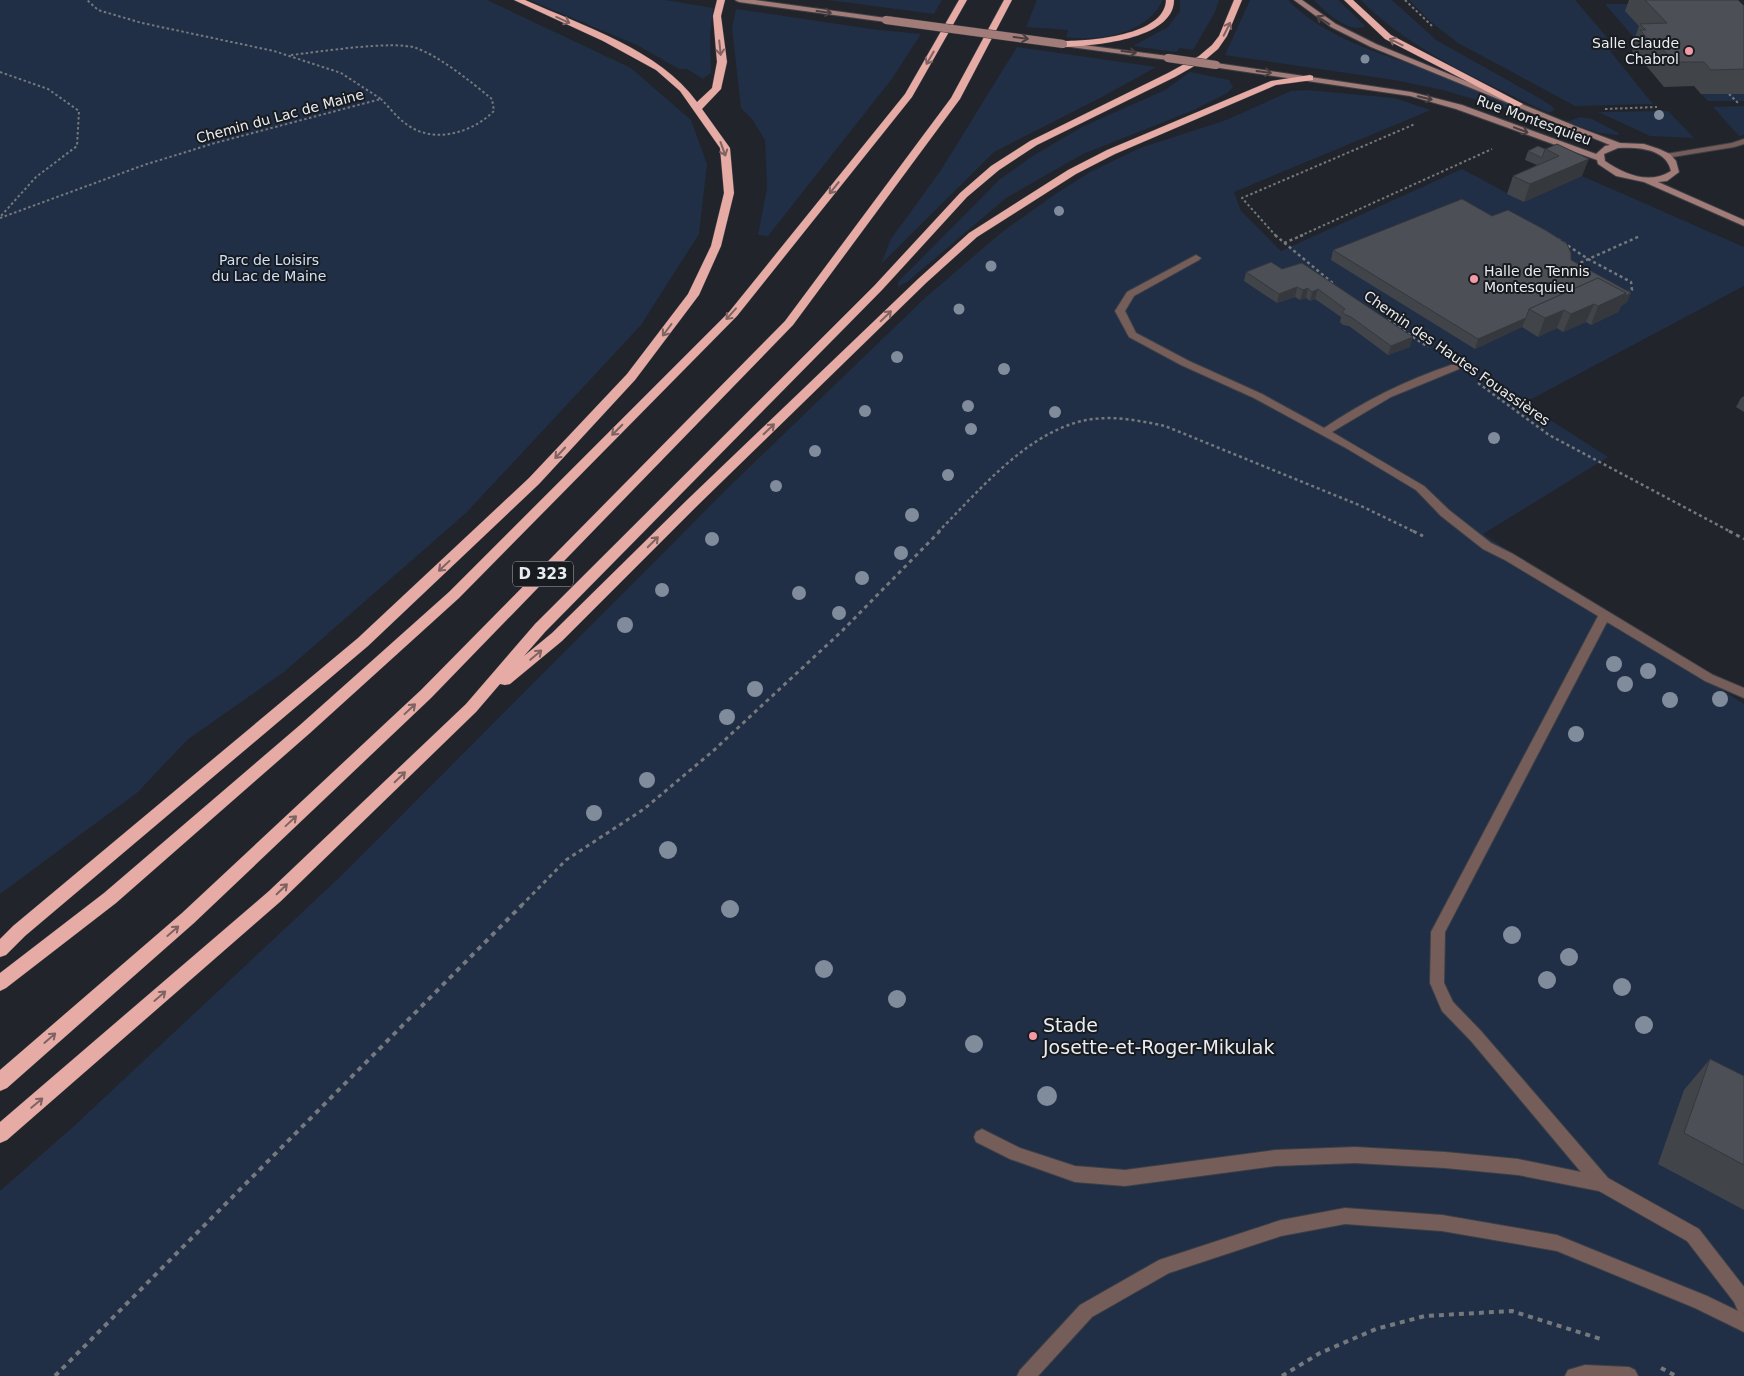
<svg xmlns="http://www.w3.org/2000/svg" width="1744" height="1376" font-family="'DejaVu Sans',sans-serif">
  <rect width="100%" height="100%" fill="#21242a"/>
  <g fill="#202f46">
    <polygon points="0,0 487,0 631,68 691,120 707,164 699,234 641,325 466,513 284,672 187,740 138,792 0,894"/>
    <polygon points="529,0 665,0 713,8 710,35 711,73 703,79 687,69 679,69 637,45"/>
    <polygon points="828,0 942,0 934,14"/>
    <path d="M1037,0h125v1c-15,33 -64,41 -96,36l2,-7 -42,-3z"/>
    <polygon points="1180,0 1219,0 1215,12 1193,50 1180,48 1176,52 1133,46 1168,27 1180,11"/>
    <path d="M1250,0h38c38,39 92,53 142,71 36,13 71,27 104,46l-91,-27 -49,-10 -169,-25z"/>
    <path d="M1314,0h24l27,26c-15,9 -41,-15 -51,-26z"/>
    <path d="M1361,0h31l44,40 105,59 12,8 1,3 -5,3c-65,-31 -137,-61 -188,-113z"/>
    <polygon points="1409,0 1575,0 1618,50 1610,51 1653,104 1575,106 1458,43 1431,22"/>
    <polygon points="1605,4 1640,4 1658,48 1643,48"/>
    <polygon points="736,9 879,30 921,34 891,80 768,236 758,235 767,188 765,140 752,119 741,108 732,28"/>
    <polygon points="1017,47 1156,67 1102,97 994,152 881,264 891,239 941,170"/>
    <polygon points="1190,72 1229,80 1233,87 1227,93 1194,110 1083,154 1006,198 907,282 898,287 898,282 1000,179 1031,157 1082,127 1165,90"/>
    <polygon points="1307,90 1394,98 1431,110 1234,192 1241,211 1281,251 1462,169 1524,202 1582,176 1744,247 1744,286 1524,403 1608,457 1483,534 1744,704 1744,1376 0,1376 0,1191 73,1127 340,877 735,481 925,298 1002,232 1054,195 1090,172 1140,148 1226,120 1291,91"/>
    <polygon points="1701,94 1744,94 1744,101 1708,101"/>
    <polygon points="1744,106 1744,135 1739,136 1713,107"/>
    <polygon points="1668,111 1694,138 1650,136 1598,112"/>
    <polygon points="1580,117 1592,119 1619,133 1618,135 1599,133 1567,122"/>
  </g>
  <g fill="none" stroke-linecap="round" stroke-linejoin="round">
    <g stroke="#3d4046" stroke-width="2">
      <g id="lane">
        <path d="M1196,255l5,3 -2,2 -65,36 -9,15 11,22 53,28 73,33 62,34c40,-27 82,-48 127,-63h8v4l-68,28 -59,35 92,54 25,24 42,33 22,11 200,121 31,13v10l-39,-17 -98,-59 -162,310 -1,51 9,19 28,29 127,147 91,51 45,58v27l-2,-1 2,1v18l-49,-24 -138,-57 -115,-20 -97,-7 -64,12 -112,37 -77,44 -54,59h-21l3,-6 60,-65 79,-45 122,-40 64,-12 97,7 115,20 150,61 31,15 -4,-9 -47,-61 -88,-50 -81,-16 -73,-7 -90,-5 -80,3 -150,20 -50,-4 -65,-23 -34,-17 -2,-5 2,-5 6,-3 38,19 55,18 50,4 150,-20 80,-3 90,5 73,7 63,13 -110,-131 -29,-30 -12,-28 1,-51 167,-316 -93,-56 -22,-11 -42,-33 -25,-26 -70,-42 -92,-50 -73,-33 -52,-28 -14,-26 12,-19z"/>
        <polygon points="1585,1365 1629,1367 1635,1370 1638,1376 1565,1376 1568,1370"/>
      </g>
    </g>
    <g stroke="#3d4046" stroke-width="2">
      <polygon id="street" points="1744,139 1744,144 1734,147 1666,158 1662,156 1666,154 1732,143"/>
    </g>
    <g stroke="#3d4046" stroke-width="2">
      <g id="secondary">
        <polygon points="735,0 755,0 886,18 890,20 886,22 739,2"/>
        <path d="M1294,0h8l34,24 40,20 204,84 40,15 24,1 15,5 11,5 6,7 3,11 -12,9 -9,1 86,38v6l-100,-44 -28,-6 -18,-12 -1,-4 -141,-51 -46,-13 -197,-29v-4h3l195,29 51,13 134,49 9,-8 5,-1 -239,-98 -40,-20zM1618,148c19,-1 48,0 53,23 -22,14 -47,3 -66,-10l-1,-7z"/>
        <polygon points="1060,42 1168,56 1172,58 1168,60 1063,46 1059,44"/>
      </g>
    </g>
    <g stroke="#3d4046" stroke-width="1">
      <g id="highway">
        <path d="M514,0h11c58,26 135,50 172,102l15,-14 5,-26 -4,-46 4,-16h8l-4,16 6,46 -6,27 -19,20 28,39 4,45 -13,53 -22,49 -64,85 -96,104 -171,162 -343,290 -19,19 -6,2v-18l13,-13 345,-288 171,-160 98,-104 61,-80 23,-48 13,-53 -4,-45 -40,-57 -24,-21 -53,-29z"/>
        <polygon points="959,0 967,0 912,97 737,316 459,598 310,733 116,903 6,988 0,991 0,973 104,893 300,725 449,592 729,312 905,94"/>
        <polygon points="1004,0 1012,0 960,99 793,325 431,698 194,923 7,1088 0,1091 0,1070 182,913 421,690 785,321 951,98"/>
        <path d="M1166,0h8c0,40 -83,46 -111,47l-4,-3 4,-3c26,0 102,-5 103,-41z"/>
        <polygon points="1234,0 1242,0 1227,36 1218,49 1205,60 1175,77 1037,145 999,170 967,197 882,290 545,632 524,656 552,633 687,500 918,279 969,233 1068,170 1107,150 1271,81 1310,75 1313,76 1313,80 1276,85 1115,154 1076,174 977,237 926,283 697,506 562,641 510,684 505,685 500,684 476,712 281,901 7,1140 0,1143 0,1122 269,891 466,704 535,624 874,286 960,193 991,166 1030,141 1168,73 1199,56 1212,45 1219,36"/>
        <polygon points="1344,0 1353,0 1391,35 1523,104 1518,107 1515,106 1385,39"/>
      </g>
    </g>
    <g stroke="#75787d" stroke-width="2" stroke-dasharray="2.5 2.5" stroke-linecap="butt">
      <polyline points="1405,0 1432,26"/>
      <path d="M291,55c27,-3 103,-15 125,-7 25,9 55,34 76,51l2,12c-21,21 -58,33 -85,15 -11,-7 -19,-18 -28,-27"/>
      <polyline points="0,72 48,89 79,111 77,146 36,177 0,217"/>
      <polyline points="1729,94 1738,103"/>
      <polyline points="1605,109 1657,107"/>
      <polyline points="0,218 144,165 215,143 381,99 341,73 274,51 142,23 98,10 87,0"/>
      <polyline points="1276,236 1242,198 1415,124"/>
      <polyline points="1300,236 1492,149"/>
    </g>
    <g stroke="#75787d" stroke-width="2.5" stroke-dasharray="3 3" stroke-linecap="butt">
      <polyline points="1275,235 1335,285"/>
      <polyline points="1558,239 1588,259 1631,282 1632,290 1625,294"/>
      <polyline points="1284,243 1303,235"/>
      <polyline points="1575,265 1640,236"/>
      <polyline points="1388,320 1428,347"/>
      <polyline points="1478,383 1549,435 1731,532"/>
      <path d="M938,532c42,-42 93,-105 155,-113 23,-3 49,2 72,7l194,79 56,27"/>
    </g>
    <g stroke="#75787d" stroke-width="3" stroke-dasharray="4 4" stroke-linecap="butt">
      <polyline points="1413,531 1423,536"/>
      <polyline points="1729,531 1744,539"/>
      <polyline points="521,906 566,860 644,809 713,751 842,631 940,531"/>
    </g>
    <g stroke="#75787d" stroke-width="4" stroke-dasharray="5 5" stroke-linecap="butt">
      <polyline points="1661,1368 1676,1376"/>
      <polyline points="55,1376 522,905"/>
      <polyline points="1282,1376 1320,1353 1376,1329 1425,1316 1512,1311 1601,1339"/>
    </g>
    <use href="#lane" fill="#755d5a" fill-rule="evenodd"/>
    <use href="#street" fill="#755d5a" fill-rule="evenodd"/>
    <use href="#secondary" fill="#a27c78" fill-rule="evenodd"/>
    <use href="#highway" fill="#e6aba4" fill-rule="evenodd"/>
    <g stroke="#3d4046" stroke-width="9" stroke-linecap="butt">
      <g id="secondary-bridge">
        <polyline points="886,20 1063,44"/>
        <polyline points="1168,58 1216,65"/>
      </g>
    </g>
    <use href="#secondary-bridge" stroke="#a27c78" stroke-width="8"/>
  </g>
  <g fill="#808b9c">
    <circle cx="1365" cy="59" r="4.5"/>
    <circle cx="1659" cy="115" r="5"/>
    <circle cx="1059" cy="211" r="5"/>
    <circle cx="991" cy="266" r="5.5"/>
    <circle cx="959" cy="309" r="5.5"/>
    <circle cx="897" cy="357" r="6"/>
    <circle cx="1004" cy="369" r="6"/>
    <circle cx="968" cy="406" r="6"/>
    <circle cx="865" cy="411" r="6"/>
    <circle cx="1055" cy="412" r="6"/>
    <circle cx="971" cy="429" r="6"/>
    <circle cx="1494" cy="438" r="6"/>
    <circle cx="815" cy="451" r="6"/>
    <circle cx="948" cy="475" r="6"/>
    <circle cx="776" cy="486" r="6"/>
    <circle cx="912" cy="515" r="7"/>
    <circle cx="712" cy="539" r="7"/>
    <circle cx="901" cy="553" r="7"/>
    <circle cx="862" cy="578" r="7"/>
    <circle cx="662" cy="590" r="7"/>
    <circle cx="799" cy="593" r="7"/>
    <circle cx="839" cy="613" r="7"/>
    <circle cx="625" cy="625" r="8"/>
    <circle cx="1614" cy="664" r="8"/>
    <circle cx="1648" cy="671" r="8"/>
    <circle cx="1625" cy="684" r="8"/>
    <circle cx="755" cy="689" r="8"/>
    <circle cx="1720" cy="699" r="8"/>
    <circle cx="1670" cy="700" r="8"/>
    <circle cx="727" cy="717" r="8"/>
    <circle cx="1576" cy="734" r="8"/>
    <circle cx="647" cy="780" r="8"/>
    <circle cx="594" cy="813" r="8"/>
    <circle cx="668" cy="850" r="9"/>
    <circle cx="730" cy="909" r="9"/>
    <circle cx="1512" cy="935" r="9"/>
    <circle cx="1569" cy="957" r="9"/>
    <circle cx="824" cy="969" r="9"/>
    <circle cx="1547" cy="980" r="9"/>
    <circle cx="1622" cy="987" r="9"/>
    <circle cx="897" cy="999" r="9"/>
    <circle cx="1644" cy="1025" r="9"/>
    <circle cx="974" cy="1044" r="9"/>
    <circle cx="1047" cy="1096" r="10"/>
  </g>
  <g fill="#41454a">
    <polygon points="1629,0 1738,0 1744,6 1744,94 1701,94 1694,86 1664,87 1644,63 1639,63 1631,55 1633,50 1631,48 1639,26 1625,11"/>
    <polygon points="1557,144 1582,176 1524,202 1507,194 1513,176 1537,165 1525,160 1528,151 1545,149"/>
    <polygon points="1333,250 1571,260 1631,293 1627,302 1621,306 1618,312 1591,325 1586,322 1563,332 1557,328 1538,337 1522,327 1475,349 1331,260"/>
    <polygon points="1302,263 1410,347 1388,355 1349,326 1343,325 1340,322 1341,317 1315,299 1310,301 1306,298 1300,300 1295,297 1277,303 1244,281 1246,272 1282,269"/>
    <polygon points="1744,396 1744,412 1736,407 1741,398"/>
    <polygon points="1710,1059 1744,1076 1744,1210 1658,1164 1684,1090"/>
  </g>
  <g fill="#35383c">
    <polygon points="1589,159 1582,176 1524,202 1530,184"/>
    <polygon points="1297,287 1295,297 1277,303 1279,294"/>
    <polygon points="1308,288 1306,298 1300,300 1303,290"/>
    <polygon points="1318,289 1315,299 1310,301 1312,292"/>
    <polygon points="1626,293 1631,293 1627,302 1621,306 1618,312 1591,325 1598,306"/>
    <polygon points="1594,304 1586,322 1563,332 1571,314"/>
    <polygon points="1564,310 1557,328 1538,337 1545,318"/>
    <polygon points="1526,318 1522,327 1475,349 1478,339"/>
    <polygon points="1413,337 1410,347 1388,355 1391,346"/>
  </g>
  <g fill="#4c5056" stroke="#35383c">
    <polygon points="1645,0 1738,0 1744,6 1744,69 1711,70 1704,62 1674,62 1653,39 1648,39 1640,30 1646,30 1640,24 1667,23"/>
    <polygon points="1557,144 1589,159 1530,184 1513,176 1559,156 1546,149"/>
    <polygon points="1538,146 1545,149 1542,158 1528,151"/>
    <polygon points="1462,199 1492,216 1508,210 1547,231 1567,244 1571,253 1571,260 1631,293 1625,296 1626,293 1598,278 1529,309 1526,318 1478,339 1333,250"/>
    <polygon points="1271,262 1282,269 1302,263 1413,337 1391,346 1351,317 1346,315 1342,312 1345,309 1318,289 1312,292 1308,288 1303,290 1297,287 1279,294 1246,272"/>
    <polygon points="1598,278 1626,293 1598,306 1594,304 1571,314 1564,310 1545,318 1529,309"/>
    <polygon points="1710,1059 1744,1076 1744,1165 1684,1133"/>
  </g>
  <defs><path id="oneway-shaft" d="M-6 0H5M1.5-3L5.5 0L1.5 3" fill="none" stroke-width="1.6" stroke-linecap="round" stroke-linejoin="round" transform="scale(1.25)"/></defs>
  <g stroke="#483d3f">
    <use href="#oneway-shaft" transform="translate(824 12) rotate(8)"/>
    <use href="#oneway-shaft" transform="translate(1323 20) rotate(-147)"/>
    <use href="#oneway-shaft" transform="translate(1021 38) rotate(8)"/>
    <use href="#oneway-shaft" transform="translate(1129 52) rotate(7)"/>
    <use href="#oneway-shaft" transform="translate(1264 72) rotate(8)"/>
    <use href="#oneway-shaft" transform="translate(1425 98) rotate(14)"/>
    <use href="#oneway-shaft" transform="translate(1521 130) rotate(21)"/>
  </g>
  <g stroke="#7f6362">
    <use href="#oneway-shaft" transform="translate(563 20) rotate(24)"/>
    <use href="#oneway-shaft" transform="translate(1227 29) rotate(-63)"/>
    <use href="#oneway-shaft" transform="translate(1396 42) rotate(-153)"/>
    <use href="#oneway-shaft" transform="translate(720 48) rotate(84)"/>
    <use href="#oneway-shaft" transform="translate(930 58) rotate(120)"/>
    <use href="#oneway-shaft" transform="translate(723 149) rotate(70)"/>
    <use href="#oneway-shaft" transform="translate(834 188) rotate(129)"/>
    <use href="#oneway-shaft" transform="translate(731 314) rotate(132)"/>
    <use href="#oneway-shaft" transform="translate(886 316) rotate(-44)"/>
    <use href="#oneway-shaft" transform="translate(667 330) rotate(127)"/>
    <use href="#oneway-shaft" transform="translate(769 429) rotate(-44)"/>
    <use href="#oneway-shaft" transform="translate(617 430) rotate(135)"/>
    <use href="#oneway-shaft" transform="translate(560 453) rotate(133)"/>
    <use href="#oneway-shaft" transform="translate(653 542) rotate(-45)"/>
    <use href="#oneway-shaft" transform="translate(444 566) rotate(137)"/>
    <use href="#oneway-shaft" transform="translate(536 655) rotate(-40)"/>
    <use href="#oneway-shaft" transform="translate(410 709) rotate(-43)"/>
    <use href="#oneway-shaft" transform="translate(400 777) rotate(-44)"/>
    <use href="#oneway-shaft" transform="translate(291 821) rotate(-43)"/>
    <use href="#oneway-shaft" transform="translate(282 889) rotate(-44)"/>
    <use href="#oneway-shaft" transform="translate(173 931) rotate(-41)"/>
    <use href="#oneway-shaft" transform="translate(160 996) rotate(-41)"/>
    <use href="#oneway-shaft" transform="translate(50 1038) rotate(-41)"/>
    <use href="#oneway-shaft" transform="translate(37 1103) rotate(-40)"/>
  </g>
  <g fill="#f49aa5" stroke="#181b20" stroke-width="2">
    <circle cx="1689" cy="51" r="5"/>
    <circle cx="1474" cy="279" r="5"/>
    <circle cx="1033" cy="1036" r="5"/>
  </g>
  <g text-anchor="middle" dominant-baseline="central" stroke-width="4" stroke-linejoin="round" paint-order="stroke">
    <g font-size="14" fill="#eaedf0" stroke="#181b20" text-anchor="end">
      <text x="1679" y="43">Salle Claude<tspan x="1679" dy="16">Chabrol</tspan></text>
      <text x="1484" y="271" text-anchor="start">Halle de Tennis<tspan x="1484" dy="16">Montesquieu</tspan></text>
    </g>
    <g font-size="14" fill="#eaedf0" stroke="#181b20">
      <text transform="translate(280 116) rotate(-15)">Chemin du Lac de Maine</text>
      <text transform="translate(1534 120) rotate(20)">Rue Montesquieu</text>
      <text transform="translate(1457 358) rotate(35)">Chemin des Hautes Fouassières</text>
    </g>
    <g font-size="14" fill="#cee0f9" stroke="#181b20">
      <text x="269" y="260">Parc de Loisirs<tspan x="269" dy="16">du Lac de Maine</tspan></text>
    </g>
    <rect fill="#181b20" stroke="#abaeb2" stroke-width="1" x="513" y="561.5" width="60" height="25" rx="4"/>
    <g font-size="15" font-weight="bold" fill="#eaedf0">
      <text x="543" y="574">D 323</text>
    </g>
    <g font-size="19" fill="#eaedf0" stroke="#181b20" text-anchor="start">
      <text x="1043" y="1025">Stade<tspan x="1043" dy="22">Josette-et-Roger-Mikulak</tspan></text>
    </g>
  </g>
</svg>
